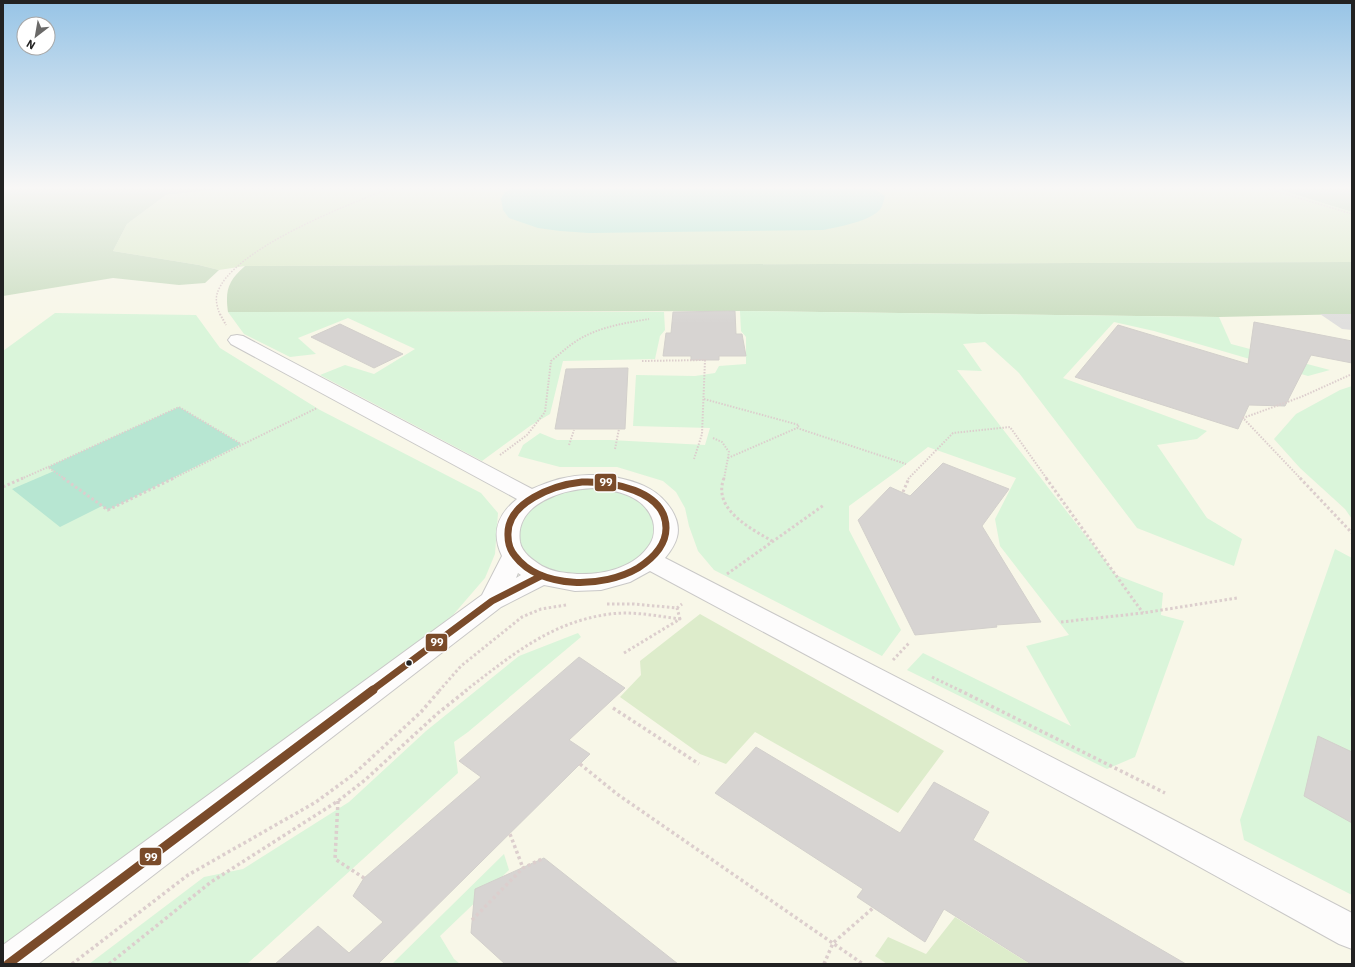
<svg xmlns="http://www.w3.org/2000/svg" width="1355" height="967" font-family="'IBM Plex Sans',sans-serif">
  <rect width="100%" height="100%" fill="#f0eeeb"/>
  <rect fill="#f8f7e8" x="3" y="189" width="1349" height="775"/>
  <g fill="#ddeccb">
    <polygon points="222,189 1277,189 1352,212 1352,262 245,266 219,270 199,265 113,251 127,224 166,195"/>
    <polygon points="700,614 944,751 898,813 755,732 726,764 700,754 620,697 641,675 640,661"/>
    <polygon points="955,917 1030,964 887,964 875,956 888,937 926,954"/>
  </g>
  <g fill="#cbdec1">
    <polygon points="3,189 222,189 166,195 127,224 113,251 199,265 219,270 205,283 179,285 113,278 3,296"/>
    <polygon points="1277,189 1352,189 1352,212"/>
    <path d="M1352,262v52l-133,3 -479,-6 -512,1c-3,-22 0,-31 17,-46z"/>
  </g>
  <g fill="#daf5da">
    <polygon points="740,311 1219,317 1231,344 1330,370 1308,376 1154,331 1114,322 1063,378 1207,431 1197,439 1157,445 1207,518 1242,539 1234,566 1137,528 1019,373 985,342 963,344 982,371 957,370 1116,575 1163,593 1161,615 1184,621 1135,757 1107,769 907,670 923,653 1071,726 1026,646 1069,635 1000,546 995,519 1016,478 928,447 897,471 849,506 849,530 901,630 882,656 714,570 698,551 689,526 685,508 676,492 663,481 617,467 560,467 518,456 523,445 540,433 557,440 610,440 705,445 710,428 633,426 636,375 695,376 715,373 719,366 746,364 746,337 741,331"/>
    <polygon points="228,312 664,312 665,330 660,336 655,359 563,361 550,414 530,426 482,461 320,375 345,365 374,374 415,349 348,318 298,338 316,354 290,357 244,334"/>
    <polygon points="55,313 196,315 220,348 320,410 481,493 498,513 495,554 485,578 453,615 350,694 3,949 3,351"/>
    <polygon points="1352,386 1352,519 1345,509 1300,468 1274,439 1296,414 1340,390"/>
    <polygon points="572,488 609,488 643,502 661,525 655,546 634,565 584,579 544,569 525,556 521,546 518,526 535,505"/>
    <polygon points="1335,549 1352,558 1352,689 1350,700 1352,701 1352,895 1244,840 1240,820"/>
    <polygon points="578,633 581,637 468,732 454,742 458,773 247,964 89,964 204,877 243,869 349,802 426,731 519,656"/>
    <polygon points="504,854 509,870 440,936 454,959 460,964 392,964"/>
  </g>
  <g fill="#b7e6d2">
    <path d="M511,189h364l10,7c-1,3 -2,9 -4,12 -8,13 -44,19 -58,22l-234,3 -29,-2 -22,-3 -29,-10 -6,-8 -2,-11 4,-7z"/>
    <polygon points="179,407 241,444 108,510 102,506 60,527 12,489 54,471 48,467"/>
  </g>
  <polygon fill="#e0dfde" points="1320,314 1352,314 1352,330 1342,329"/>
  <g fill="#d7d4d2" stroke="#d3d0cc">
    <polygon points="735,311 736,334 742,334 746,356 719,356 719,360 691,360 691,356 663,356 666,333 671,333 673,312"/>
    <polygon points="1254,322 1352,341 1352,363 1311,355 1285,406 1249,405 1238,429 1075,377 1118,325 1248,364"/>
    <polygon points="340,324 403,354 374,368 311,337"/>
    <polygon points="628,368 625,429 555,429 566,369"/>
    <polygon points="943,463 1009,489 982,526 1041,622 996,625 997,627 915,635 858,520 890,487 910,496"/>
    <polygon points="579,657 625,688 569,740 590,754 580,764 378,964 275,964 318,926 349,953 383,922 353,896 364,878 481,777 459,761"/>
    <polygon points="1318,736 1352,752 1352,823 1304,796"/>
    <polygon points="756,747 900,833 934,782 989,812 973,840 1186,964 1031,964 944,909 925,942 857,897 863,889 715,793"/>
    <polygon points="544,858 678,964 505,964 471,933 475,889"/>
  </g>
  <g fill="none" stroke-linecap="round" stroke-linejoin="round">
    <g stroke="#c9c8c7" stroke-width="2">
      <path id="minor" d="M237,335l6,1 289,153c19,-9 41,-15 62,-14 19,1 40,5 56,14 16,9 32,30 27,48 -2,8 -7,15 -12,21l499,257 188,98v36l-13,-5 -197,-109 -492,-264 -20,11 -29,8 -26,1 -31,-6 -43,22 -463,357h-35v-19l479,-350 20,-39c-11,-23 -5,-41 15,-57l-286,-155 -3,-4 3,-4zM594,488c23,2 51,8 59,33 2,8 1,17 -3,23 -15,24 -47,31 -73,30 -12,-1 -24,-2 -35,-8 -9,-6 -20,-13 -22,-24 -6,-39 44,-53 74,-54zM518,573l3,2 -5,3z"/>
    </g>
    <g stroke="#dccecd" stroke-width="1.5" stroke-dasharray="1.5 1.5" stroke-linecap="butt">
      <polyline points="1269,189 1352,214"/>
      <path d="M220,315c-2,-6 -5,-14 -3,-21 13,-44 130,-89 171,-105"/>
    </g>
    <g stroke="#dccecd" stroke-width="2" stroke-dasharray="1.5 1.5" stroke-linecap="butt">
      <polyline points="220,314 226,325"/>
      <polyline points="642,361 705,360 702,434 694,459"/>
      <polyline points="704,399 799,425 797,428"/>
      <polyline points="713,438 722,442 729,452 724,479"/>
      <polyline points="569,445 574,430"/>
      <polyline points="615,449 619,429"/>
      <path d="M500,455l27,-20 18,-23 6,-51c9,-7 17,-15 27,-21 21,-13 47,-17 71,-21"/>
      <polyline points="728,458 797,428 906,464"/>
      <polyline points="21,479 48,467"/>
      <polyline points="65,479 48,467 179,407 241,444"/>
      <polyline points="172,479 317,408"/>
      <polyline points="908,479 953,433 1010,427 1047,479"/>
      <polyline points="1301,479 1243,418 1301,397 1352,374"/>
    </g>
    <g stroke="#dccecd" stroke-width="3" stroke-dasharray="2.5 2.5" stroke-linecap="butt">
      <polyline points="63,478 108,510 174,478"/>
      <path d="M724,478c-12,31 26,50 48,63"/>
      <polyline points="1046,478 1143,613"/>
      <polyline points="1300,478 1352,533"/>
      <polyline points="3,487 23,478"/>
      <polyline points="903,492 909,478"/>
      <polyline points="727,574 824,505"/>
      <polyline points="607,604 634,604 677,608 682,604"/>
      <polyline points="1061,622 1143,613 1237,598"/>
      <polyline points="624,653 680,619 677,608"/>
      <polyline points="893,660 909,643"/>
      <polyline points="932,677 961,691"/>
      <polyline points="439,691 461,666 522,617 541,609 566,605"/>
      <path d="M465,691c46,-35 85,-69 145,-77 23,-3 47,2 70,5"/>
    </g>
    <g stroke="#dccecd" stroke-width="3.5" stroke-dasharray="3 3" stroke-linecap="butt">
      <polyline points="959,690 1165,793"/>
      <polyline points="613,708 699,764"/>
      <polyline points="580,764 617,794 863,964"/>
      <polyline points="338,801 335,859 364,878"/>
      <polyline points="510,834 523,868"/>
      <polyline points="472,920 523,868 544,858"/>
      <polyline points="72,964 188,875 316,802 354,774 421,712 440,690"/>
      <polyline points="109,964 211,882 338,801 365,780 438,713 467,690"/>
      <polyline points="824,964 833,943 873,908"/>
    </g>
    <use href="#minor" fill="#fdfcfc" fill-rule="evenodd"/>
    <g stroke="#fff" stroke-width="10">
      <g id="bus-1-far1">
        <path d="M582,482c28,-1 84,8 84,46 0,18 -14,31 -28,40 -34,20 -97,22 -123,-12 -5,-6 -7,-13 -7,-20 -2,-34 46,-51 74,-54z"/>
        <polyline points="371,691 492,601 541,576"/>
      </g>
    </g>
    <g stroke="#fff" stroke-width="12">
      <polyline id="bus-1" points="8,964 373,690"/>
    </g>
    <use href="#bus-1-far1" stroke="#7a4b2a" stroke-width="7"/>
    <use href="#bus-1" stroke="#7a4b2a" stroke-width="9"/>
  </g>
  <linearGradient id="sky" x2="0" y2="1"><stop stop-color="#97c4e6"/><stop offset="0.58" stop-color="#f8f7f6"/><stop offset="1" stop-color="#f8f7f6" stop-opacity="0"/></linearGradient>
  <rect width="1355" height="324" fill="url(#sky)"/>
  <circle fill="#222" stroke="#fff" stroke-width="1.5" cx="409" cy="663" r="3.5"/>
  <g stroke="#fff" stroke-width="1.5">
    <rect x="594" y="473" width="23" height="19" rx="4" fill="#7a4b2a"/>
    <rect x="425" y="633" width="23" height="19" rx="4" fill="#7a4b2a"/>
    <rect x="139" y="847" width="23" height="19" rx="4" fill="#7a4b2a"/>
  </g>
  <g font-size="11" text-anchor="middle" font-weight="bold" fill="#fff">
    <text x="606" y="486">99</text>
    <text x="437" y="646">99</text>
    <text x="151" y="861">99</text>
  </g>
  <rect width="1355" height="967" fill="none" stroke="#222222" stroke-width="8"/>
  <g transform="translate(36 36) rotate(211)"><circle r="19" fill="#ffffff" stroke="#a7a7a7"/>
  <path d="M0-3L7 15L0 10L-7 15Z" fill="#6a6968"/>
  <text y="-6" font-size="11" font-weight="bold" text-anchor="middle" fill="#222222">N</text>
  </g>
</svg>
